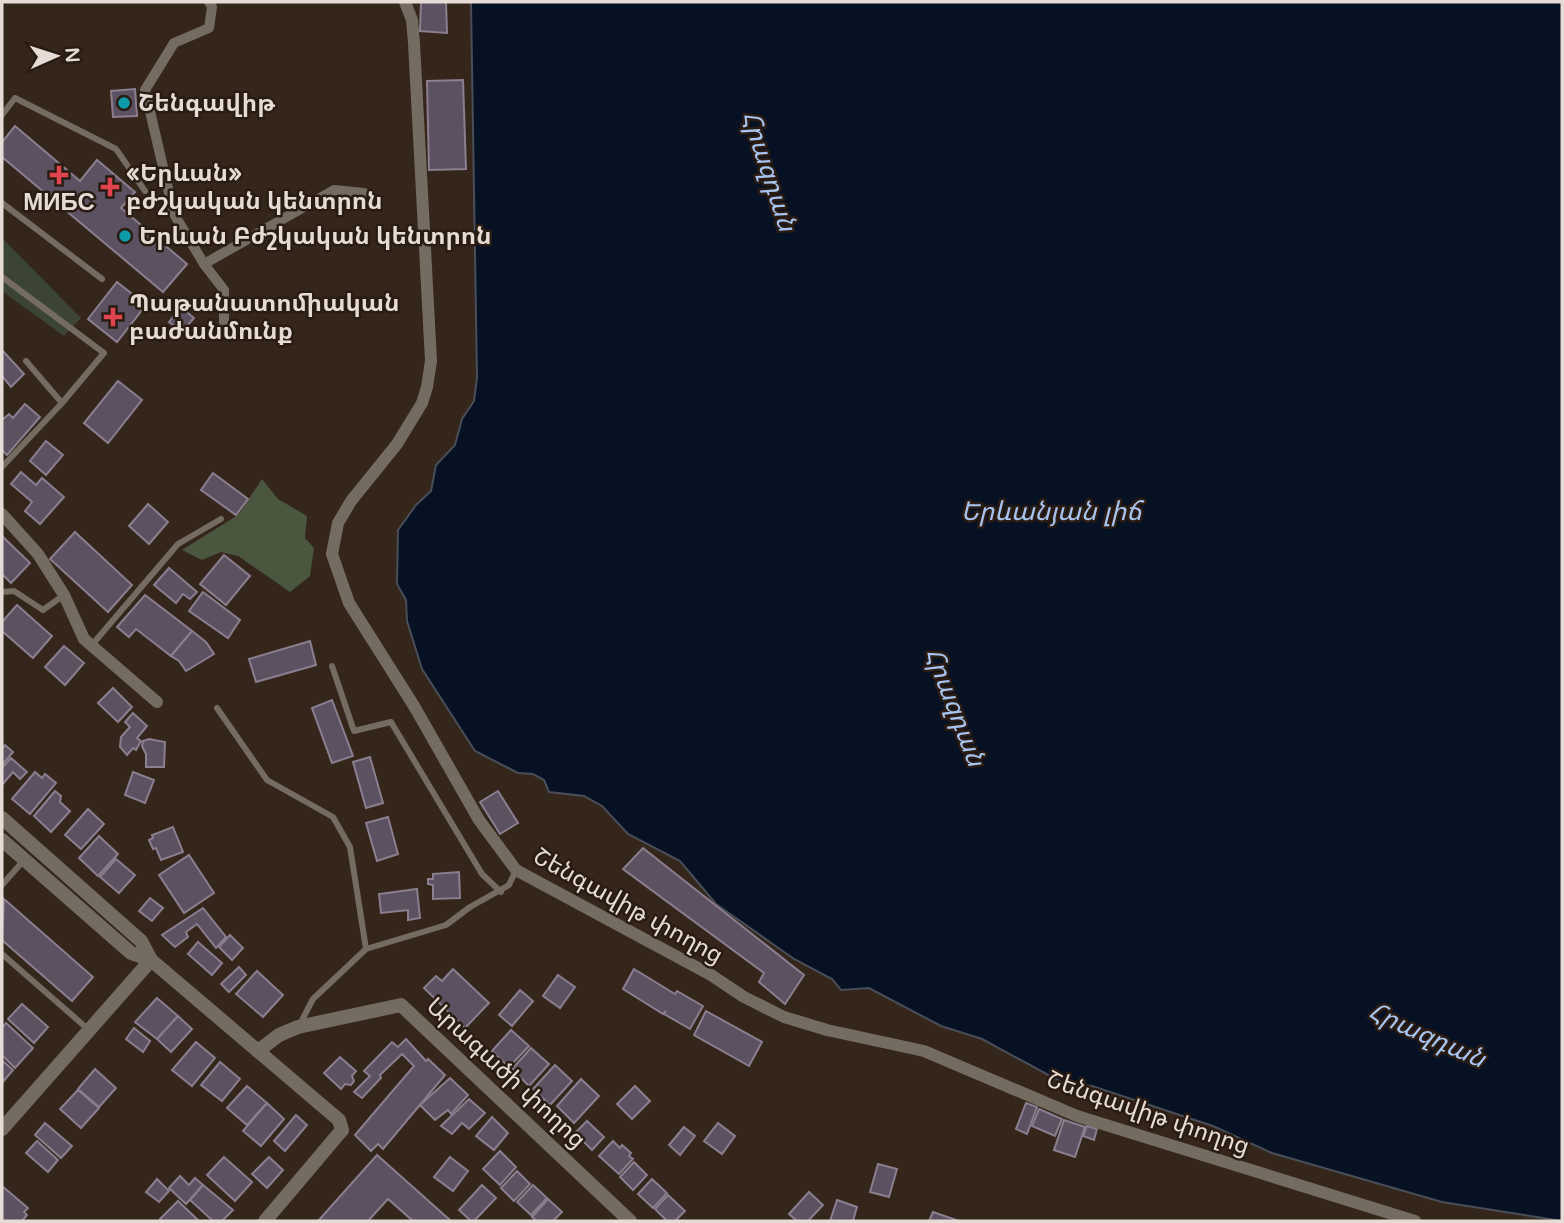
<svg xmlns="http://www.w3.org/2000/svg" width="1564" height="1223" font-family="'Varela Round','Noto Sans Armenian',sans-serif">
  <rect width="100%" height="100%" fill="#34261b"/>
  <polygon fill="#3c4434" points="2,238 81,318 64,336 2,291"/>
  <polygon fill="#4a563e" points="262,479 278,499 307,516 305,538 314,548 310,576 290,592 238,556 221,552 202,560 182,550 238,515"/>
  <polygon fill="#061123" stroke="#494e58" stroke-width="2" points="471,2 1562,2 1562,1221 1442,1202 1272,1153 1213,1126 1092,1086 1065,1084 982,1039 941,1026 869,988 841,990 832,979 794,959 716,904 680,861 628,834 602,806 584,796 549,792 544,780 533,774 518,773 475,751 422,669 407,621 406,600 397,584 398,530 416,505 431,491 436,465 455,445 462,419 474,401 477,378"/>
  <g fill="#5b5160" stroke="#8a7e8f" stroke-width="2">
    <polygon points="421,2 446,2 447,33 420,31"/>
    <polygon points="463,80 466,169 429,170 427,81"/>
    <polygon points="135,89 137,116 113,117 111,91"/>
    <polygon points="15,126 80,181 97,160 135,192 121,208 187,264 163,292 2,157 2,142"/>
    <polygon points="117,282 146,305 117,342 88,319"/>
    <polygon points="181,307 194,318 182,332 169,322"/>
    <polygon points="2,350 24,374 11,387 2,376"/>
    <polygon points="118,381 142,400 108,443 84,423"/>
    <polygon points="25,404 40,417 7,455 2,450 2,420 9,414 13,418"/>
    <polygon points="46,441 63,455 46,475 30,461"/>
    <polygon points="21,472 36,485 42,478 64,497 40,524 25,511 32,502 11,484"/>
    <polygon points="213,473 248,499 236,515 201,490"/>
    <polygon points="148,504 168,522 149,544 129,526"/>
    <polygon points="75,532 132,585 108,612 50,559"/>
    <polygon points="2,536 30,563 11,583 2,574"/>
    <polygon points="224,555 250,576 226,605 200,584"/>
    <polygon points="169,568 197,592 190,599 183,594 176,603 154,585"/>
    <polygon points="203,592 240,620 228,638 189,611"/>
    <polygon points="145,595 192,631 171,656 136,629 129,637 117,627"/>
    <polygon points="17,605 52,636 33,658 2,631 2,622"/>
    <polygon points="192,631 206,642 214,654 186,671 179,661 171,656"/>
    <polygon points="310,641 316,665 256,682 249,659"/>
    <polygon points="64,646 84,663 65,685 45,667"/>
    <polygon points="113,688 132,707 118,722 98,703"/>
    <polygon points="332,700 353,756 332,763 312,708"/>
    <polygon points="133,713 147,726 137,738 141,741 136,750 133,748 127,755 120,747 121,737 130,727 125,722"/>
    <polygon points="149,739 165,742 164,767 146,767 146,754 142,746 143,741"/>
    <polygon points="5,745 13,752 2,765 2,749"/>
    <polygon points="370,757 383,803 366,808 353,762"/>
    <polygon points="11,758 27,772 20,779 13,772 2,785 2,768"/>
    <polygon points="35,772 42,778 45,774 56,783 30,814 12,799"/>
    <polygon points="133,772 154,780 145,803 125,795"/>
    <polygon points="55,791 61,796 60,802 70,811 51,832 34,816"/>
    <polygon points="498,791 518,823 500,834 480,802"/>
    <polygon points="88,809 104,824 81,849 65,835"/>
    <polygon points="388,817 398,854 377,861 366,823"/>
    <polygon points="173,827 183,852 161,860 156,848 153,849 149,840 153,838 152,835"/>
    <polygon points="99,836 118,854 98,876 79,858"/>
    <polygon points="643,848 804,975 785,1004 759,982 764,973 623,869"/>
    <polygon points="189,855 214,893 184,913 159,875"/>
    <polygon points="116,859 135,875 119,893 100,877"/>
    <polygon points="459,872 460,898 433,899 433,885 428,884 428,879 433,879 433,874"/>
    <polygon points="417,889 420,918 408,920 408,910 381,913 379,894"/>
    <polygon points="150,898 163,908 152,921 139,911"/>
    <polygon points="4,899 93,977 72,1001 2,940"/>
    <polygon points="203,908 226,937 216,948 197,924 186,932 188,937 175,947 162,935"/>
    <polygon points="230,935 243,948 232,960 219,947"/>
    <polygon points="198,942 222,963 212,975 188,954"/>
    <polygon points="239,967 246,975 229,992 221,984"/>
    <polygon points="453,969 489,1003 465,1028 424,988 436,976 442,981"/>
    <polygon points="634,969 675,994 677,991 703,1006 690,1029 664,1014 666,1011 663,1014 623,989"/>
    <polygon points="257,971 283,995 263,1017 236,994"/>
    <polygon points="558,975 575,987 560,1008 543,996"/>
    <polygon points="520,990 533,1001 512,1026 499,1015"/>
    <polygon points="157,998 178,1016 157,1039 135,1022"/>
    <polygon points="22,1004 48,1027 34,1043 8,1019"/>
    <polygon points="706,1011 762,1042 749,1066 694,1035"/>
    <polygon points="178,1016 192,1029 171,1052 157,1039"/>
    <polygon points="6,1023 33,1048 15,1068 2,1055 2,1028"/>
    <polygon points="134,1028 150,1041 143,1052 126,1039"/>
    <polygon points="511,1030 529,1046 509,1067 492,1051"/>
    <polygon points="406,1039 426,1061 428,1059 445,1075 383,1149 378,1144 371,1151 355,1135 414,1066 402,1054 380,1075 381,1078 362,1098 354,1092 370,1076 364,1071 392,1042 398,1047"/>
    <polygon points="196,1042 215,1058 192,1086 172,1070"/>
    <polygon points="531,1048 549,1064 529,1086 512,1069"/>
    <polygon points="340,1057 356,1071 352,1076 354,1081 351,1085 345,1084 341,1089 324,1073"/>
    <polygon points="2,1060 13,1070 2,1083"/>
    <polygon points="220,1062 240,1079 222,1101 201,1085"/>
    <polygon points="555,1065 572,1081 550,1105 533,1089"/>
    <polygon points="95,1069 116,1088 99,1107 78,1089"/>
    <polygon points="450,1078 468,1095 451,1114 448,1110 435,1120 420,1105"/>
    <polygon points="581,1079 599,1096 574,1123 557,1106"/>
    <polygon points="247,1086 267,1103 247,1125 227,1108"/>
    <polygon points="635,1086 650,1101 632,1119 617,1104"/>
    <polygon points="78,1090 99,1108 81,1128 60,1109"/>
    <polygon points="469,1099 485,1113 469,1129 462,1123 452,1134 441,1126"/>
    <polygon points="267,1103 284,1119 261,1146 243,1131"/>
    <polygon points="1026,1103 1037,1107 1027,1134 1016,1129"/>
    <polygon points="1039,1109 1062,1119 1055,1136 1032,1126"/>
    <polygon points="296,1115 307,1125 285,1151 274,1141"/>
    <polygon points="492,1117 508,1133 494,1150 476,1136"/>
    <polygon points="1064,1120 1085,1127 1075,1157 1054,1150"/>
    <polygon points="587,1121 604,1137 592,1150 575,1133"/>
    <polygon points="45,1123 72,1146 61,1158 35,1135"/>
    <polygon points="718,1123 735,1136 722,1154 704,1141"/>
    <polygon points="1087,1126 1097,1129 1094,1140 1083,1136"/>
    <polygon points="684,1127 695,1136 680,1155 669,1145"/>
    <polygon points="37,1141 58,1160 48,1172 26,1153"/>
    <polygon points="613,1141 620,1148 622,1145 631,1153 629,1156 633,1159 619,1174 599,1156"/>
    <polygon points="500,1151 516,1167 500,1185 483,1169"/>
    <polygon points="377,1155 451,1221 413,1221 388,1199 368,1221 318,1221"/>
    <polygon points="224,1157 252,1182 235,1201 207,1175"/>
    <polygon points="269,1157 283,1170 267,1188 252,1174"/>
    <polygon points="450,1157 468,1171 453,1191 434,1177"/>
    <polygon points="634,1162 647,1175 633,1190 620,1177"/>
    <polygon points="878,1164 897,1169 889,1197 870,1192"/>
    <polygon points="517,1171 530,1184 514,1201 501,1188"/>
    <polygon points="180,1176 189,1185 195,1178 203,1185 186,1204 169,1188"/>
    <polygon points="157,1179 169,1191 159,1202 146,1192"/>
    <polygon points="652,1179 667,1193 653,1208 638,1194"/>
    <polygon points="203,1185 233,1210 222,1221 213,1221 190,1200"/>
    <polygon points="482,1185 496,1198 474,1221 471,1221 459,1210"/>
    <polygon points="533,1185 547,1198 531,1215 517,1202"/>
    <polygon points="2,1186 28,1208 24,1212 27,1215 22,1221 2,1221"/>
    <polygon points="809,1192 823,1205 808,1221 797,1221 789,1214"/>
    <polygon points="668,1195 685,1211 675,1221 667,1221 655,1209"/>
    <polygon points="548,1199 562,1212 553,1221 537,1221 532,1217"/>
    <polygon points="837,1200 857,1207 853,1221 830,1221"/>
    <polygon points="178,1201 199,1221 162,1221 160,1219"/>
    <polygon points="933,1212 959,1221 929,1221"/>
  </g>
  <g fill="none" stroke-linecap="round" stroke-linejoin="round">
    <g stroke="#746b61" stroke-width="6">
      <polyline points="2,115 15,98 116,149 145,191"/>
      <polyline points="2,203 102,279"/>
      <polyline points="2,277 104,353 62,403"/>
      <polyline points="2,467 62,403 26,361"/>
      <polyline points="2,592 14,591 43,610 64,595"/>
      <polyline points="91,646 178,544 221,519"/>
      <polyline points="332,666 354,731 391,722 482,874 501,892"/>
      <polyline points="217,708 267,780 333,817 350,847 366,949"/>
      <polyline points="2,885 24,860"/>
      <polyline points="2,954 89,1030"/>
      <polyline points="299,1026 313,999 366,949 446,925 470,907 509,885 516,870"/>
    </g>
    <g stroke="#746b61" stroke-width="10">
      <polyline points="209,2 212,7 209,28 174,43 145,90 174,214 204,264 224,290 224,326"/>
      <polyline points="204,264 334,190 364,193"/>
    </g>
    <g stroke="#746b61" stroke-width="12">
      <polyline points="405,2 412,20 414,43 431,361 427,387 422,403 397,444 351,501 338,523 332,554 349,603 414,706 479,820 516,870 711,975 744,997 784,1017 827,1030 924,1051 1077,1116 1415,1221"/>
      <polyline points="2,514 38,554 64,595 84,639 157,702"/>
    </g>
    <g stroke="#746b61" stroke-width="14">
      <polyline points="2,818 141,941 151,960"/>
      <polyline points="2,840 131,953 151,960 339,1120 342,1130 265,1221"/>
      <polyline points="258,1051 279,1035 298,1027 401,1005 630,1221"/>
      <polyline points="2,1129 151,960"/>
    </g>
  </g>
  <g fill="#0f9aa8" stroke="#2a1c12" stroke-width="2.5">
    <circle cx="124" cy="103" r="7"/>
    <circle cx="125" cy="236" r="7"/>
  </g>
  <g fill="#e0444e" stroke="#2a1c12" stroke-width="2.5">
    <path d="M55.5 164.5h7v7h7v7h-7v7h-7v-7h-7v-7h7z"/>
    <path d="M106.5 176.5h7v7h7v7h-7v7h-7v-7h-7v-7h7z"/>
    <path d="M109.5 306.5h7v7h7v7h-7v7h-7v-7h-7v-7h7z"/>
  </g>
  <g text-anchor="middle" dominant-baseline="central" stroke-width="5" stroke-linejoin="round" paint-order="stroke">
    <g font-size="24" font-weight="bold" fill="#e6dcd5" stroke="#2a1c12" text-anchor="start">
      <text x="138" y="103">Շենգավիթ</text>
      <text x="126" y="173">«Երևան»<tspan x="126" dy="28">բժշկական կենտրոն</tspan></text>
      <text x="59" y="202" text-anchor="middle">МИБС</text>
      <text x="139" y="236">Երևան Բժշկական կենտրոն</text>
      <text x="129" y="303">Պաթանատոմիական<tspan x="129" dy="28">բաժանմունք</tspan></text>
    </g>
    <g font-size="24" fill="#e6dcd5" stroke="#2a1c12">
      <text transform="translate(628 906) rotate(29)">Շենգավիթ փողոց</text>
      <text transform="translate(506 1073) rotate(43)">Արագածի փողոց</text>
      <text transform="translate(1148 1113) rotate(19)">Շենգավիթ փողոց</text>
    </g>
    <g font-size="26" font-style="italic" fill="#a7c4f1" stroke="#2a1c12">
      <text transform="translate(769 171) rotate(72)">Հրազդան</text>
      <text x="1051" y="511">Երևանյան լիճ</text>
      <text transform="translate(955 707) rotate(69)">Հրազդան</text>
      <text transform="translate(1427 1035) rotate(24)">Հրազդան</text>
    </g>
  </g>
  <rect width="1564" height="1223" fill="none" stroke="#e6dcd5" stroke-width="7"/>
  <g transform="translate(56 56) rotate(87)" stroke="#2a1c12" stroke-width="5" paint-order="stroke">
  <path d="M0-5L12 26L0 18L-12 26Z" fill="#e6dcd5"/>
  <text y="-10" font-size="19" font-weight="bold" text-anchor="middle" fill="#e6dcd5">N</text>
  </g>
</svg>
